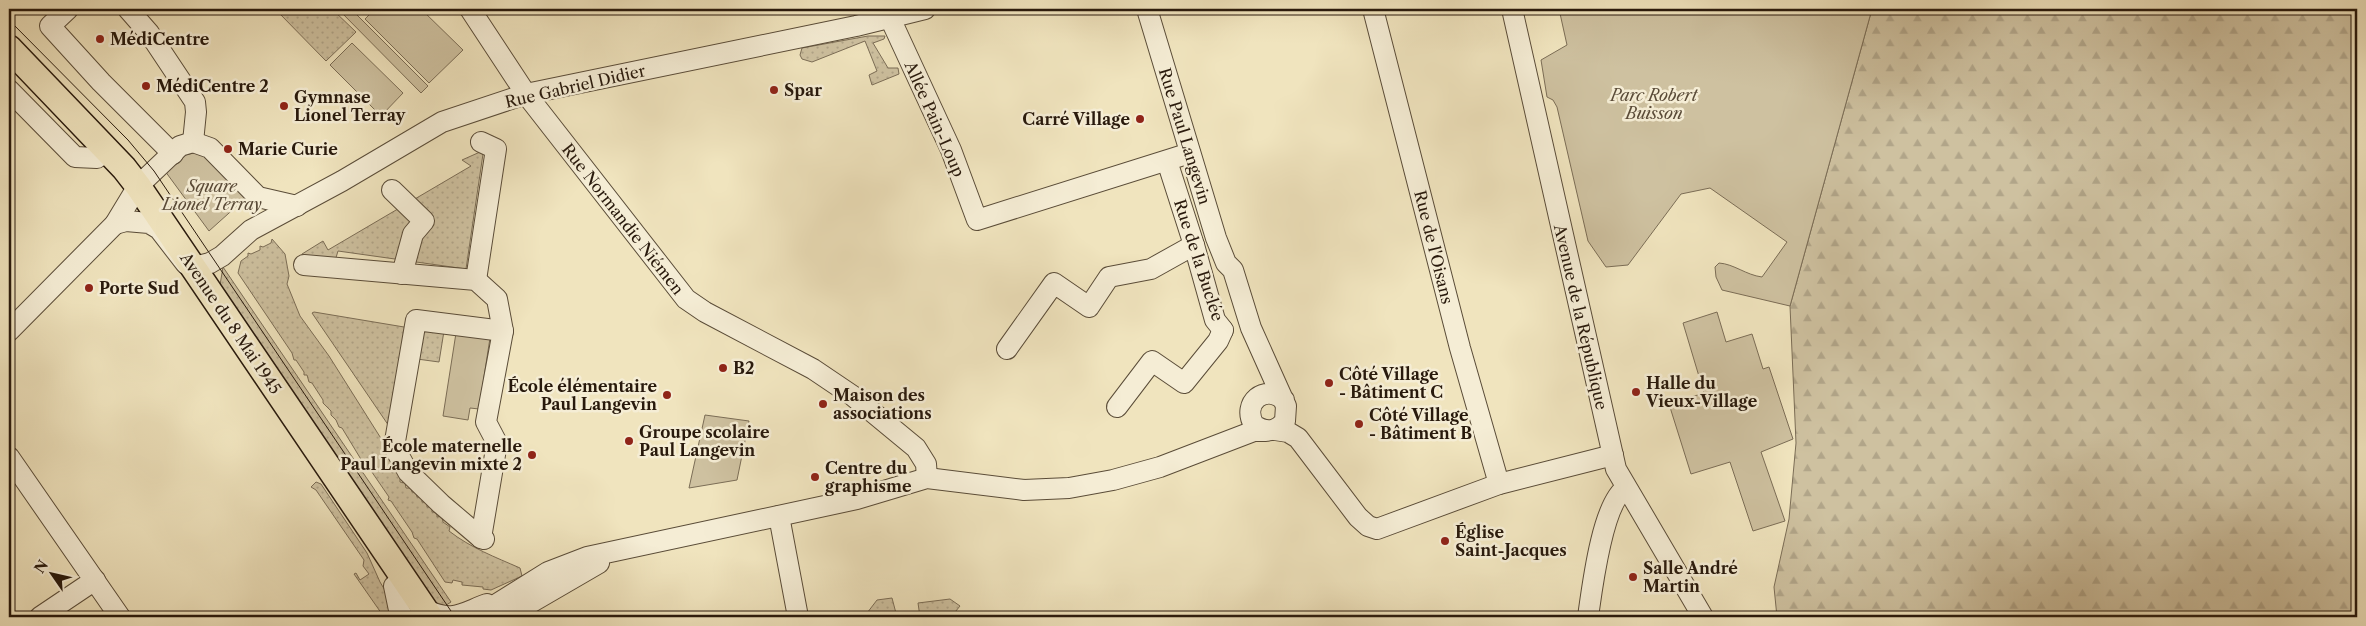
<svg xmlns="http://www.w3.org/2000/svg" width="2366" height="626" font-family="'Libre Caslon Text',serif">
  <defs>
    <pattern id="grass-dots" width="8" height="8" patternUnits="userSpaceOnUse" patternTransform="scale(1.25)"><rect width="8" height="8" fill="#cec1a0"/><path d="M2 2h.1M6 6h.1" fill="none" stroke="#b1a589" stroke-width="1.8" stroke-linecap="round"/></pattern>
    <pattern id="forest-firs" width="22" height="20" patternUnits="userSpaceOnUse" patternTransform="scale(1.25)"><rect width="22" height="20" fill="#cec1a0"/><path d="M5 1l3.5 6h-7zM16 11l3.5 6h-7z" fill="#b1a589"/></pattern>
  </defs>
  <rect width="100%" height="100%" fill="#f0e4be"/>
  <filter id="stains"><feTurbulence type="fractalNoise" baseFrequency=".004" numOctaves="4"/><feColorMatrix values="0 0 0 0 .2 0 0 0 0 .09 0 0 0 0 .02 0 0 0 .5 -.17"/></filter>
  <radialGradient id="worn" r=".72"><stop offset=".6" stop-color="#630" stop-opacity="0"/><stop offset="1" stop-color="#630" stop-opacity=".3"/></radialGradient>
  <g fill="url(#grass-dots)" stroke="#7b6d56">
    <polygon points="282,9 332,9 356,32 326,61 279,13"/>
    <polygon points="868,36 885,36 884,39 873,43 888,68 898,68 899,74 872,85 869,75 877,71 865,41 812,62 802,59 800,55 802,48"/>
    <polygon points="480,152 483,154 466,269 338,251 335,261 302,257 302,254 323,241 328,250 471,166 462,160"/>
    <path d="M272,239l13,15 4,22 -2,8 13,32 29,40 65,103 17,19h-11v4l5,1 1,5h5l1,4h4l1,5h5v5h5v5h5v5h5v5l5,-1 1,6 7,5 -1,4c22,17 46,26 71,37l2,8 -31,14 -8,-1v-2l-21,-2v-3l-9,-2 -1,3 -7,-1 -28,-43 -3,-1 -2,-6 -21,-31 -3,-1 1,-3 -24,-35 -3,-1 -20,-33 -3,-1 -3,-7 -5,-5v-4l-8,-8v-3l-11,-17 -3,-1 -2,-7h-3v-3l-8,-12h-2l-2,-7 -54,-80 3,-12 7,-5v-3l3,1 9,-4v-4l3,1 8,-4z"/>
    <polygon points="223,267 451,602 437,611 238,315 220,285"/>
    <polygon points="314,312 410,328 393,432 312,313"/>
    <polygon points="421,328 444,331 439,362 417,359"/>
    <polygon points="316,482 321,484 367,553 380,582 401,617 384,617 354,574 356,573 360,580 369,574 363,566 364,560 316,490 311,487"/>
    <polygon points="892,598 897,617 864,617 877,600"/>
    <polygon points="950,599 960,606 951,617 920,617 918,603"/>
  </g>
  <polygon fill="url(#forest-firs)" stroke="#7b6d56" points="1872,9 2357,9 2357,617 1777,617 1774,587 1789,519 1796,443 1790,306"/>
  <g fill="#cec1a0" stroke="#7b6d56">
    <polygon points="338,9 351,9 428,86 421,93"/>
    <polygon points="375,9 421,9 463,50 429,83 365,19"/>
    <path d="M1559,9h313l-82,297 -68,-16 -6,-13 -1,-10 4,-4c15,1 27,12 43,14l25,-35 -77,-54 -29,6 -53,71 -22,2 -18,-26 -31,-134 -4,-7 -6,-3 -6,-37 26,-15z"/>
    <polygon points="352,43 403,93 381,116 330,65"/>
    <polygon points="194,153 201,153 248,196 209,231 165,171 185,155"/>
    <polygon points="1717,312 1726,342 1752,334 1763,369 1769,367 1793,439 1761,452 1785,521 1753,531 1730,462 1691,474 1669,404 1704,393 1683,323"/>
    <polygon points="456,333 490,338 479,409 470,408 468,420 443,416"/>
    <polygon points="705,415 749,421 737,480 689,488"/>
  </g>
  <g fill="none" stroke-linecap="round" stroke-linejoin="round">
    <g stroke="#5a4c38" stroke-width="22">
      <g id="minor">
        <polyline points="68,9 50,26 101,82 173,154"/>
        <polyline points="128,9 149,33 195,102 196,112 193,142"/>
        <polyline points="470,9 526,94 686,299 705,312 813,369 853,396 916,448 926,464 927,478"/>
        <path d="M1147,9l69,229 10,25 7,7 18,58 35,78 -1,15c-8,11 -19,12 -31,4 -13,-22 11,-42 30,-25"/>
        <polyline points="1373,9 1460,348 1499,484"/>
        <polyline points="1512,9 1616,469 1703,617"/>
        <polyline points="890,18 951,150 977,220 1190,153"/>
        <polyline points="9,90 75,157 97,158"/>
        <polyline points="1167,161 1194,245 1215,320 1223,330"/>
        <polyline points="392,190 424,221 413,234 402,274"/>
        <polyline points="115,224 126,221 149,223 159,229 186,264 194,267 210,263 222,256 251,230 342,181 442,122 526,94 856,26 925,9"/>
        <polyline points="304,265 476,280 497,299 503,331 486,422 497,443 481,538 484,539"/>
        <polyline points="476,280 496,149 481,142"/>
        <polyline points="9,331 115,224 138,186 180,146 193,142 210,148 258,197 297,206"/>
        <polyline points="1007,349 1054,283 1089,307 1109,277 1151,269 1194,245"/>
        <polyline points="1117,407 1152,361 1184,383 1218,341 1223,330"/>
        <polyline points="1275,430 1288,432 1298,438 1358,517 1368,526 1377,529 1499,484 1613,455"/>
        <polyline points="9,457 120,617"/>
        <polyline points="779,516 798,617"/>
        <polyline points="481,538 441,504 408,472 394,447 416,320 503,331"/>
        <polyline points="394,586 399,610 403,617"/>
        <path d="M424,609c29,14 36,5 63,-5"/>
        <polyline points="40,617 95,580"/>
        <polyline points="476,617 548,572 587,557 857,499 927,478 1024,490 1069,488 1113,480 1160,467 1254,431 1266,431"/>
        <polyline points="506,617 599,563"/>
        <path d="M1588,617c4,-28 14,-114 38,-129"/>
      </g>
    </g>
    <g stroke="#28190c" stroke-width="28">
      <polyline id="major" points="9,48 124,168 138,186 430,617"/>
    </g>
    <use href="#minor" stroke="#f5edd5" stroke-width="20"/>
    <use href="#major" stroke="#f0e4be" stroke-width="25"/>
    <polyline stroke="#28190c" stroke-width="1" points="9,20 128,140 154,171 455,617"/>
  </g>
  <g fill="#8f2418" stroke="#f5edd5" stroke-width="2">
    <circle cx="100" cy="39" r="5"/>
    <circle cx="146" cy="86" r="5"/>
    <circle cx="774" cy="90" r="5"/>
    <circle cx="284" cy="106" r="5"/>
    <circle cx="1140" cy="119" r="5"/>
    <circle cx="228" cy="149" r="5"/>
    <circle cx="89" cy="288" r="5"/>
    <circle cx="723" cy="368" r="5"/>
    <circle cx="1329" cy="383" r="5"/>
    <circle cx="1636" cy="392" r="5"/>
    <circle cx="667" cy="395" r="5"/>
    <circle cx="823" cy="404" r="5"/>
    <circle cx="1359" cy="424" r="5"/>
    <circle cx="629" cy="441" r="5"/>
    <circle cx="532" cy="455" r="5"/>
    <circle cx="815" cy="477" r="5"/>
    <circle cx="1445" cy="541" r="5"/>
    <circle cx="1633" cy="577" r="5"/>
  </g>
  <g text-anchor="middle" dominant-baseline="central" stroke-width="5" stroke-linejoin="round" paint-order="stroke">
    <g font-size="16" font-weight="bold" fill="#28190c" stroke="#f5edd5" text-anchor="start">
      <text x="110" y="39">MédiCentre</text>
      <text x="156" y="86">MédiCentre 2</text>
      <text x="784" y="90">Spar</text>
      <text x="294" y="97">Gymnase<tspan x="294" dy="18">Lionel Terray</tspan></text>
      <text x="1130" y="119" text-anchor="end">Carré Village</text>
      <text x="238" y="149">Marie Curie</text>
      <text x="99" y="288">Porte Sud</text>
      <text x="733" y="368">B2</text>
      <text x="1339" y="374">Côté Village<tspan x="1339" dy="18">- Bâtiment C</tspan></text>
      <text x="1646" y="383">Halle du<tspan x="1646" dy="18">Vieux-Village</tspan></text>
      <text x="657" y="386" text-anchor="end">École élémentaire<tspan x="657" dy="18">Paul Langevin</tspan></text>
      <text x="833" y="395">Maison des<tspan x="833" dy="18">associations</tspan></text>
      <text x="1369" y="415">Côté Village<tspan x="1369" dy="18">- Bâtiment B</tspan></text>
      <text x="639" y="432">Groupe scolaire<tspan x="639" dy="18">Paul Langevin</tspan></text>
      <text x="522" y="446" text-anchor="end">École maternelle<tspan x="522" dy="18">Paul Langevin mixte 2</tspan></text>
      <text x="825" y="468">Centre du<tspan x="825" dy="18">graphisme</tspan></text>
      <text x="1455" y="532">Église<tspan x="1455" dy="18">Saint-Jacques</tspan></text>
      <text x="1643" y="568">Salle André<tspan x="1643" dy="18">Martin</tspan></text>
    </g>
    <g font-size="16" fill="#28190c" stroke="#f5edd5">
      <text transform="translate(575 86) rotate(-13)">Rue Gabriel Didier</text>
      <text transform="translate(935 119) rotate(66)">Allée Pain-Loup</text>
      <text transform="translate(1185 136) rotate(73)">Rue Paul Langevin</text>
      <text transform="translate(623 219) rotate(52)">Rue Normandie Niémen</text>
      <text transform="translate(1434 247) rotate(76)">Rue de l'Oisans</text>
      <text transform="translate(1199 260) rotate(72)">Rue de la Buclée</text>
      <text transform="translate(1581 317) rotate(77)">Avenue de la République</text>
      <text transform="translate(231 323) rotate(56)">Avenue du 8 Mai 1945</text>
    </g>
    <g font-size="16" font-style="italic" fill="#5a4b38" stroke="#f5edd5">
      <text x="1654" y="95">Parc Robert<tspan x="1654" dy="18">Buisson</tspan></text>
      <text x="212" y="186">Square<tspan x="212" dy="18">Lionel Terray</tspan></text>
    </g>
  </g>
  <rect width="2366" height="626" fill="none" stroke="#f0e4be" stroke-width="30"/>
  <rect x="10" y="10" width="2346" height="606" fill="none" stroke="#28190c" stroke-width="2.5"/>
  <rect x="15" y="15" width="2336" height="596" fill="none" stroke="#28190c"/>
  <g transform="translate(52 574) rotate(304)" stroke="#f5edd5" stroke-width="4" paint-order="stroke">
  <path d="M0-4L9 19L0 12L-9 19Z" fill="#28190c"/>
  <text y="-8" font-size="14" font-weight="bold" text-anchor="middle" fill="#28190c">N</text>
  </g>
  <rect width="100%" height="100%" filter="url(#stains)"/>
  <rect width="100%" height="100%" fill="url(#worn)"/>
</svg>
